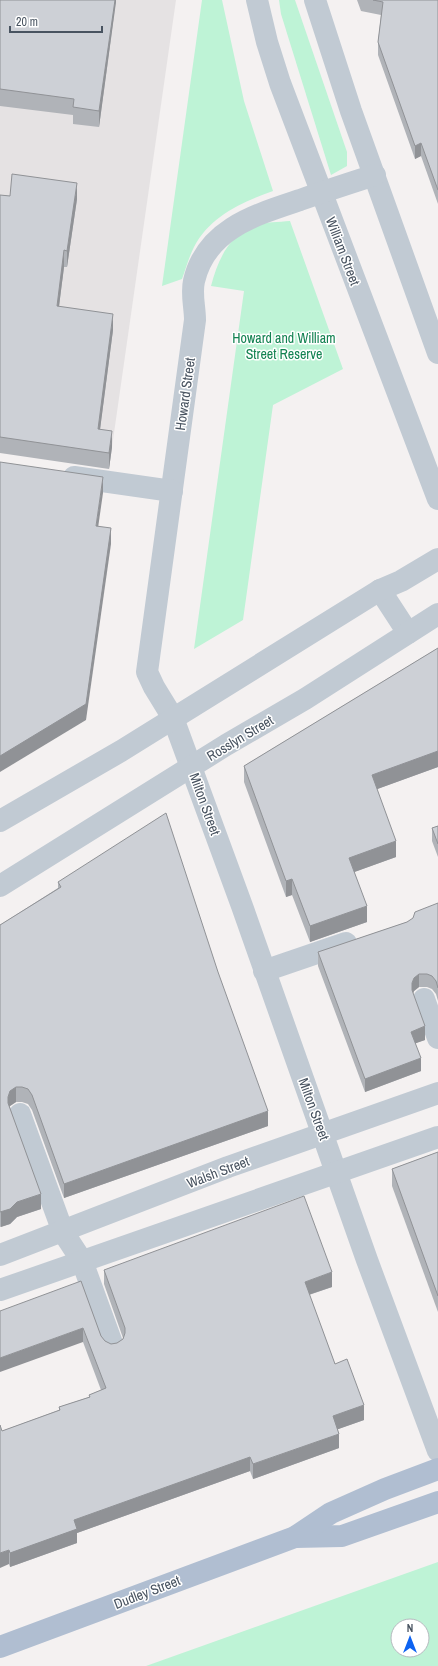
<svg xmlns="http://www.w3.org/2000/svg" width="438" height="1666" font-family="'Archivo Narrow',sans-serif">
  <rect width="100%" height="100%" fill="#f4f1f1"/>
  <polygon fill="#e5e2e3" points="0,0 176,0 112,447 0,431"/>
  <g fill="#bef3d6" fill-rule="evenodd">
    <path d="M202,0h20l22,101 29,90c-31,11 -63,25 -79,56 -5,10 -8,21 -12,32l-20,7z"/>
    <polygon points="279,0 295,0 347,152 347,166 331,175 281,14"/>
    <path d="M290,221l53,148 -70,36 -30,215 -49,29 50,-358 -33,-5c7,-26 17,-50 44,-61 10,-3 24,-3 35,-4z"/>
    <path d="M438,1562v104h-292zM398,1626h24v24h-24z"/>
  </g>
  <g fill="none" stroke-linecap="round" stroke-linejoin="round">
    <g stroke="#c1cad3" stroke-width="22">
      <polyline points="257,0 267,42 280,83 438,499"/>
      <polyline points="315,0 351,111 438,353"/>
      <path d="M375,175c-25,8 -50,16 -75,25 -45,15 -94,29 -106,81 -3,13 1,26 1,39l-48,352 7,15 19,31 69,188 125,354 71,191"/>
      <polyline points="74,477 172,491"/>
      <polyline points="380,590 408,633"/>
      <polyline points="0,821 121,751 380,590 401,581 438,559"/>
      <polyline points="0,886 226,745 305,699 438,614"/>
      <polyline points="264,971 346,943"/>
      <polyline points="424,999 438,1038"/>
      <polyline points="20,1114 63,1232 82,1261 113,1346"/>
      <polyline points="0,1255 228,1167 438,1093"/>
      <polyline points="0,1290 438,1137"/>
    </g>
    <g stroke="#b0bed1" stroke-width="22">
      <polyline points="295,1537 342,1536 438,1502"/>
      <polyline points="0,1647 295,1537 331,1513 385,1489 438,1469"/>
    </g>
  </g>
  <g fill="#b0b3b8">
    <polygon points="0,0 116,0 99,127 73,124 73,115 0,106"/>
    <polygon points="357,0 438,0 438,204 421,156 415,159 378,55 378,42 381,15 361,11"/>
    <polygon points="0,195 10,196 77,199 67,267 64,267 59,306 113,330 100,429 112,447 109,469 0,453"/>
    <polygon points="438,648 438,767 377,789 396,857 354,872 367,922 310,942 292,895 286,897 244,782 244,766"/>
    <polygon points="438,826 438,857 432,841 432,828"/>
    <polygon points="58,882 268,1126 64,1198 32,1110 28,1104 22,1102 16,1102 10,1106 10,1107 41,1209 17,1217 10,1224 0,1227 0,925 58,888"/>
    <polygon points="438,903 438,1001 436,994 432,989 427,987 419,987 414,991 413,993 425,1040 415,1043 421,1071 365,1092 318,966 318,952 407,922"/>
    <polygon points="438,1152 438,1312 392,1186 392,1169"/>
    <polygon points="104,1270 332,1287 309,1295 335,1364 364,1420 338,1429 339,1448 253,1479 250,1471 77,1533 77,1543 10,1567 9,1564 2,1431 59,1410 59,1407 89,1397 89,1395 101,1390 83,1342 81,1281 101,1336 105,1341 111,1344 117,1343 123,1339 123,1338 104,1284"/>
  </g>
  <g fill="#909296">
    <polygon points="115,0 116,0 116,2 99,127 99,111"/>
    <polygon points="421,143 421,156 415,159 415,146"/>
    <polygon points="77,183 77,199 67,267 67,251"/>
    <polygon points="64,250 64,267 57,322 57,306"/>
    <polygon points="113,314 113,330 98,445 98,429"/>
    <polygon points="112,431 112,447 109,469 109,453"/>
    <polygon points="103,477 103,493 96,542 96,526"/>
    <polygon points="111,528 111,544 86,720 0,772 0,756"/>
    <polygon points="438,751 438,767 372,791 372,775"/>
    <polygon points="396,841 396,857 349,874 349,858"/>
    <polygon points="292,879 292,895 286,897 286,881"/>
    <polygon points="367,906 367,922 310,942 310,926"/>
    <polygon points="419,974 419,987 414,991 412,996 412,983 414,978"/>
    <polygon points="425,1026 425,1040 411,1045 411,1032"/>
    <polygon points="421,1058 421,1071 365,1092 365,1079"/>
    <polygon points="16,1087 16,1102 10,1106 8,1112 8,1097 10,1091"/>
    <polygon points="268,1111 268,1126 64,1198 64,1184"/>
    <polygon points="41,1194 41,1209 17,1217 10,1224 1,1227 1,1212 17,1202"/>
    <polygon points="332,1272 332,1287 305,1296 305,1282"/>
    <polygon points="83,1328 83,1342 0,1372 0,1358"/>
    <polygon points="364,1405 364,1420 333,1431 333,1416"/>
    <polygon points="339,1434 339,1448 253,1479 253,1464"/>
    <polygon points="250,1457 250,1471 77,1533 77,1543 10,1567 10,1553 74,1520"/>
    <polygon points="9,1550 9,1564 0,1568 0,1553"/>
  </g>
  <g fill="#cdd0d6" stroke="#909296">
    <polygon points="0,0 115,0 99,111 73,107 74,99 0,89"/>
    <polygon points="373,0 438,0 438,190 421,143 415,146 378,42 383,2"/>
    <polygon points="12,174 77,183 67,251 64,250 57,306 113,314 98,429 112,431 109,453 0,437 0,195 10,196"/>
    <polygon points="0,462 103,477 96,526 111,528 86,704 0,756"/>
    <polygon points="438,648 438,751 372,775 396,841 349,858 367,906 310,926 292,879 286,881 244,766"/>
    <polygon points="166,813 218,972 268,1111 64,1184 32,1095 28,1089 22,1087 16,1087 10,1091 8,1097 8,1103 41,1194 17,1202 10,1209 0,1212 0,925 61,887 58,882"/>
    <polygon points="438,826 438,844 432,828"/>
    <polygon points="438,903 438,988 436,981 432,976 427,974 419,974 414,978 412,983 412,990 425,1026 411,1032 421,1058 365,1079 318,952 407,922 413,918 415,912"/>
    <polygon points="438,1152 438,1296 392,1169"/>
    <polygon points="304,1196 332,1272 305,1282 335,1364 347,1359 364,1405 333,1416 339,1434 253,1464 250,1457 74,1520 77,1529 10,1553 9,1550 0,1553 0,1425 2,1431 60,1410 59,1407 90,1397 89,1395 106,1388 83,1328 0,1358 0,1311 81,1281 101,1336 105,1341 111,1344 117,1343 123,1339 125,1333 125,1328 104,1270"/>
  </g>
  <g text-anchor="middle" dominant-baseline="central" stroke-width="3" stroke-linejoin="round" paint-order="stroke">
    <g font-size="14" fill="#485360" stroke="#fff">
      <text transform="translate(343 251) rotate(69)">William Street</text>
      <text transform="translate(185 394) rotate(-82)">Howard Street</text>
      <text transform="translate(240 738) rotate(-31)">Rosslyn Street</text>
      <text transform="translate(205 804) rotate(70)">Milton Street</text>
      <text transform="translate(314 1109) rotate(70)">Milton Street</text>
      <text transform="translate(218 1172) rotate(-21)">Walsh Street</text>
      <text transform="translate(147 1592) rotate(-21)">Dudley Street</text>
    </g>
    <g font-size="14" fill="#128251" stroke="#fff">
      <text x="284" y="338">Howard and William<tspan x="284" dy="16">Street Reserve</tspan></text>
    </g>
  </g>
  <g transform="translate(410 1638)"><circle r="19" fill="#ffffff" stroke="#b6babf"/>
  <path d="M0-3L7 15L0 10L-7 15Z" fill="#0e63f1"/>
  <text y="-6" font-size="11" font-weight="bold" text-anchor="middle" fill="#485360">N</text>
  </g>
  <path d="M10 26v6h92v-6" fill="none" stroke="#485360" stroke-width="2"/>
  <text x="16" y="26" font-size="12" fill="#485360" stroke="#ffffff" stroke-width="3" paint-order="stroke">20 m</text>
</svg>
